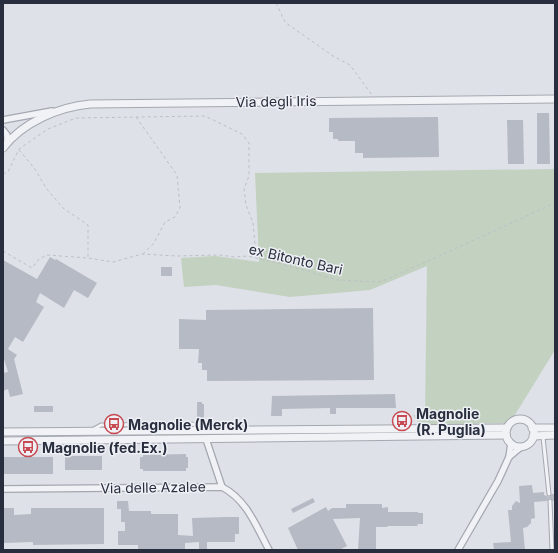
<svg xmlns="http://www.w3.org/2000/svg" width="558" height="553" font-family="Inter,sans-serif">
  <rect width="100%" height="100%" fill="#dee1e7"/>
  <polygon fill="#c3d1c0" points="555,169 555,350 513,418 507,423 420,425 413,415 425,415 427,266 370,290 290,297 216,285 184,287 181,258 215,256 259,262 255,173"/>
  <g fill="#b6bac4">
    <polygon points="537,113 549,113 550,164 537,164"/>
    <polygon points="438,117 439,157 363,158 363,153 355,153 355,141 338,141 338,139 333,139 333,132 329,132 329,118"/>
    <polygon points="507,120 523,120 524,164 508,164"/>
    <polygon points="50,257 55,260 56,259 97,283 88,298 74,290 64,308 40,293 36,302 44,307 23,342 15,337 8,349 17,355 14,359 23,394 10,397 8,389 3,391 3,373 8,372 4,359 3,358 3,260 37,279"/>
    <rect x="161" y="267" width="11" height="9"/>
    <polygon points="373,308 374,380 207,381 207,370 202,370 202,363 198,363 199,349 179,349 179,319 206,320 206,310"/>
    <polygon points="395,394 396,408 336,408 336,414 330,414 330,408 282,409 282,416 271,416 272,396"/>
    <polygon points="197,402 202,402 202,404 204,404 204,418 197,418"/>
    <rect x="34" y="406" width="19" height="6"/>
    <polygon points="186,454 186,457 188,457 188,468 186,468 186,471 143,471 143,469 140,469 140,457 143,457 143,455"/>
    <rect x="65" y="456" width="37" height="14"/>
    <rect x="3" y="457" width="50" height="17"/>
    <polygon points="532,485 533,493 544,492 544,495 549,497 552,494 555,494 555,501 553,501 549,498 547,501 534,502 535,518 531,519 531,523 527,527 523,528 525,550 494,550 493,543 511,542 508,510 512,510 512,506 516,501 520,503 519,486"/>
    <polygon points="313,498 315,502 293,513 291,509"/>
    <polygon points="117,501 128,501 129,511 151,511 151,514 178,514 178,535 193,536 192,518 226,517 239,517 239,534 235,534 235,542 207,542 207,550 199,550 199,542 185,543 185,549 177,549 138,550 138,545 118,545 118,531 125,531 125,522 121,522 121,509 117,509"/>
    <polygon points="346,504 382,504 382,508 388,507 388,512 418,512 418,513 423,513 423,524 417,524 418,526 387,526 388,527 376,527 376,550 358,550 360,518 333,519 347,546 339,550 298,550 288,528 326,507 328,511 332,508 346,508"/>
    <polygon points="4,508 14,508 14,515 31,514 31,508 104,508 104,544 33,545 33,542 4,543"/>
  </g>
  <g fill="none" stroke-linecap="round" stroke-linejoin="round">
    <g stroke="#a4a8b1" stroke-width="5">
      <g id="service">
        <polyline points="94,429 101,425 193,424 200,429"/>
        <polyline points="543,437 549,494"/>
        <polyline points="550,501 552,550"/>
      </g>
    </g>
    <g stroke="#a4a8b1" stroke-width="8">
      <g id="minor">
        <polyline points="3,120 52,111"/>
        <polyline points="3,130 7,135 7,143"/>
        <polyline points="206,439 222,487"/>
        <polyline points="509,457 521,447"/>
        <path d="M3,489l219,-2c25,13 34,39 47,63"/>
        <polyline points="458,550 498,481 509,457 511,443"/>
      </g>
    </g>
    <g stroke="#a4a8b1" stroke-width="9">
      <g id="tertiary">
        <path d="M3,148c20,-26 56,-41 87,-44l465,-5"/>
        <circle cx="520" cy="433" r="14"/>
        <polyline points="532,428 555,428"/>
        <polyline points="3,432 507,428"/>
        <polyline points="533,436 555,435"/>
        <polyline points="3,441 506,435"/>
      </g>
    </g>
    <g stroke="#bdbfc6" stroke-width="1" stroke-dasharray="3 3" stroke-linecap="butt">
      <path d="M276,3c4,7 6,14 10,20l47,33 17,9 22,30"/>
      <polyline points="136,117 177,175 180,208 175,217 165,222 154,243 143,254"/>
      <polyline points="19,150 35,169 46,188 63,208 88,225 88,257"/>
      <polyline points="3,174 8,172 19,149 48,129 76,118 205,116 242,134 249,143 249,176 244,189 246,205 253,223 255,244 249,256"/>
      <polyline points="3,251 32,268 39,259 47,255 88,258 113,262 142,254 177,256 219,255 235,257 248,256 278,263 338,280 380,282 426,262 555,203"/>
    </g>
    <use href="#service" stroke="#f1f2f6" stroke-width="3"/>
    <use href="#minor" stroke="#f1f2f6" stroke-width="5.5"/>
    <use href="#tertiary" stroke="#f1f2f6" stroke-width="7"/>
  </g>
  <defs>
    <g id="bus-ring" transform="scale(1)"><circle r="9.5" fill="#eef0f5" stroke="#c74951" stroke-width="1.5"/><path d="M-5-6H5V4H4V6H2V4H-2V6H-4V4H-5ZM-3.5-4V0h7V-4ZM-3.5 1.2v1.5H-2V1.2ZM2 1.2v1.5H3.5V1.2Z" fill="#c74951"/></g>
  </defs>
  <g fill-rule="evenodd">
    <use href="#bus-ring" x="402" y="421"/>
    <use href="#bus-ring" x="114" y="424"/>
    <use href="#bus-ring" x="28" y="447"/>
  </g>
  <g text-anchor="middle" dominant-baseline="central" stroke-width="3" stroke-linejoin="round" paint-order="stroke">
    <g font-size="14" fill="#282e3d" stroke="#eef0f5">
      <text transform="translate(276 101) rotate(-1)">Via degli Iris</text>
      <text transform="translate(296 259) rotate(13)">ex Bitonto Bari</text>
      <text transform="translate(153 487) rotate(-1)">Via delle Azalee</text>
    </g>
    <g font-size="14" font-weight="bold" fill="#282e3d" stroke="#eef0f5" text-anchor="start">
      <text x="416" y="413">Magnolie<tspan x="416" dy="16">(R. Puglia)</tspan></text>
      <text x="128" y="424">Magnolie (Merck)</text>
      <text x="42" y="447">Magnolie (fed.Ex.)</text>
    </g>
  </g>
  <rect width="558" height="553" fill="none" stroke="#282e3d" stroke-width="8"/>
</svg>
